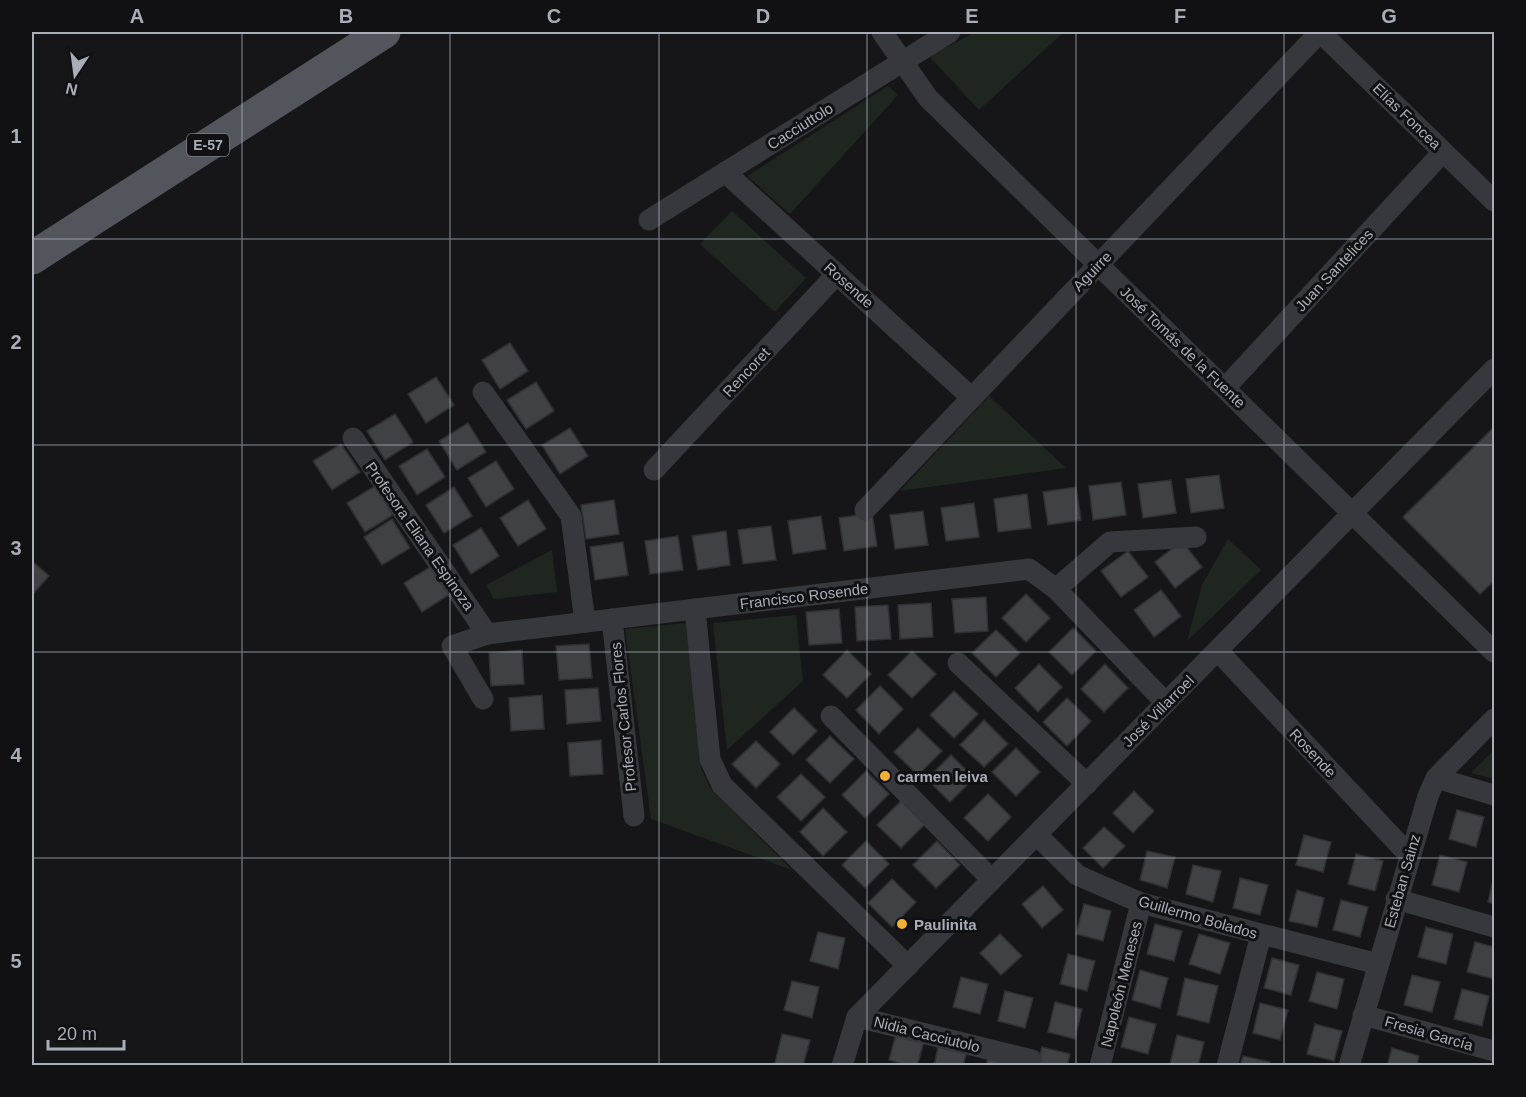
<svg xmlns="http://www.w3.org/2000/svg" width="1526" height="1097" font-family="Helvetica,sans-serif">
  <rect width="100%" height="100%" fill="#161618"/>
  <g fill="#1e261f">
    <polygon points="976,32 1064,32 979,110 929,56"/>
    <polygon points="888,86 898,95 790,214 747,176"/>
    <polygon points="732,211 806,278 775,312 700,244"/>
    <polygon points="989,396 1066,468 900,491"/>
    <polygon points="1228,539 1261,570 1187,641 1202,585"/>
    <polygon points="552,550 557,592 494,599 486,585"/>
    <polygon points="796,615 803,681 727,750 713,623"/>
    <polygon points="686,623 701,768 710,788 792,870 651,819 625,629"/>
    <polygon points="1494,750 1494,779 1471,773"/>
  </g>
  <g fill="#404145" stroke="#303034" stroke-width="1.5">
    <polygon points="510,343 528,371 500,389 482,360"/>
    <polygon points="436,377 454,405 426,423 408,394"/>
    <polygon points="536,382 554,411 526,429 507,400"/>
    <polygon points="395,414 413,442 385,460 367,431"/>
    <polygon points="468,423 486,452 457,470 439,441"/>
    <polygon points="1494,427 1494,581 1480,594 1403,517"/>
    <polygon points="570,428 588,456 560,474 542,445"/>
    <polygon points="341,444 360,472 332,490 313,461"/>
    <polygon points="427,449 445,477 417,495 399,466"/>
    <polygon points="496,461 514,489 486,507 468,478"/>
    <polygon points="1219,475 1224,508 1191,513 1186,479"/>
    <polygon points="1171,480 1176,513 1143,518 1138,484"/>
    <polygon points="1121,482 1126,515 1093,520 1089,486"/>
    <polygon points="375,486 393,515 365,532 347,503"/>
    <polygon points="454,487 472,516 444,533 426,505"/>
    <polygon points="1076,487 1081,520 1048,525 1043,492"/>
    <polygon points="1027,494 1031,528 998,532 994,499"/>
    <polygon points="528,500 546,529 518,546 500,518"/>
    <polygon points="614,500 619,534 586,539 581,505"/>
    <polygon points="974,503 979,537 946,541 941,508"/>
    <polygon points="923,511 928,545 895,549 890,515"/>
    <polygon points="872,513 877,546 844,551 839,518"/>
    <polygon points="821,516 826,549 793,554 788,521"/>
    <polygon points="392,519 410,548 382,565 364,537"/>
    <polygon points="771,526 776,560 743,564 738,530"/>
    <polygon points="481,528 499,556 471,574 453,545"/>
    <polygon points="726,531 730,565 698,570 692,536"/>
    <polygon points="678,536 683,570 650,574 645,541"/>
    <polygon points="1182,541 1202,567 1175,588 1155,562"/>
    <polygon points="623,542 628,575 595,580 590,547"/>
    <polygon points="1128,551 1148,577 1121,597 1101,571"/>
    <polygon points="32,561 49,576 32,595"/>
    <polygon points="432,566 450,594 422,612 404,583"/>
    <polygon points="1161,590 1181,616 1154,637 1134,610"/>
    <polygon points="1026,594 1050,618 1026,642 1002,618"/>
    <polygon points="986,597 988,631 955,633 952,599"/>
    <polygon points="931,603 933,637 900,639 898,605"/>
    <polygon points="888,605 891,639 857,641 855,607"/>
    <polygon points="839,609 842,643 809,645 806,612"/>
    <polygon points="1073,628 1096,651 1072,675 1049,652"/>
    <polygon points="996,630 1020,653 996,677 972,653"/>
    <polygon points="589,644 592,678 559,680 556,646"/>
    <polygon points="522,650 524,684 491,686 489,653"/>
    <polygon points="847,650 871,674 847,698 823,675"/>
    <polygon points="912,651 936,674 912,698 888,675"/>
    <polygon points="1039,664 1062,687 1038,712 1015,688"/>
    <polygon points="1105,664 1128,688 1104,712 1081,689"/>
    <polygon points="880,686 903,709 879,734 856,710"/>
    <polygon points="598,688 601,721 567,724 565,690"/>
    <polygon points="954,691 978,714 954,738 930,715"/>
    <polygon points="542,695 544,729 511,731 509,698"/>
    <polygon points="1067,698 1091,721 1067,746 1043,722"/>
    <polygon points="794,708 817,731 793,755 770,732"/>
    <polygon points="984,720 1008,744 984,767 960,745"/>
    <polygon points="918,728 942,751 918,775 894,752"/>
    <polygon points="830,736 854,759 830,783 806,760"/>
    <polygon points="601,740 603,774 570,776 568,743"/>
    <polygon points="756,741 780,764 756,788 732,764"/>
    <polygon points="1016,748 1040,772 1016,796 992,772"/>
    <polygon points="951,755 974,778 950,802 927,779"/>
    <polygon points="866,771 889,794 865,818 842,795"/>
    <polygon points="801,774 825,797 801,821 777,797"/>
    <polygon points="1134,791 1154,811 1133,833 1113,813"/>
    <polygon points="988,794 1011,817 988,841 964,818"/>
    <polygon points="901,801 925,824 901,848 877,825"/>
    <polygon points="823,808 847,832 823,856 800,832"/>
    <polygon points="1457,810 1484,817 1476,847 1449,839"/>
    <polygon points="1104,827 1125,846 1103,868 1083,848"/>
    <polygon points="1304,835 1331,842 1323,872 1296,865"/>
    <polygon points="866,841 889,864 865,888 842,865"/>
    <polygon points="937,841 960,865 936,888 913,865"/>
    <polygon points="1147,851 1175,857 1167,888 1140,880"/>
    <polygon points="1356,854 1383,861 1375,891 1348,884"/>
    <polygon points="1440,855 1467,862 1459,892 1432,885"/>
    <polygon points="1193,865 1221,871 1213,902 1186,894"/>
    <polygon points="1494,876 1494,904 1488,902"/>
    <polygon points="1240,878 1268,885 1260,915 1233,908"/>
    <polygon points="892,879 916,902 892,927 868,903"/>
    <polygon points="1043,886 1063,910 1042,928 1022,904"/>
    <polygon points="1297,890 1324,898 1317,927 1289,921"/>
    <polygon points="1341,900 1368,907 1360,937 1333,930"/>
    <polygon points="1084,904 1111,911 1103,941 1076,934"/>
    <polygon points="1155,924 1182,931 1174,961 1147,954"/>
    <polygon points="1426,927 1453,934 1446,964 1418,957"/>
    <polygon points="818,932 845,938 838,969 810,961"/>
    <polygon points="1000,934 1022,956 1001,975 980,953"/>
    <polygon points="1199,934 1230,943 1220,974 1189,964"/>
    <polygon points="1475,942 1494,947 1494,979 1467,972"/>
    <polygon points="1068,954 1095,961 1087,991 1060,984"/>
    <polygon points="1272,958 1299,965 1291,995 1264,988"/>
    <polygon points="1140,970 1168,978 1160,1008 1132,1000"/>
    <polygon points="1317,972 1344,979 1337,1009 1309,1001"/>
    <polygon points="1412,975 1440,982 1432,1012 1404,1005"/>
    <polygon points="961,977 988,984 980,1014 953,1007"/>
    <polygon points="1185,978 1218,986 1209,1023 1177,1015"/>
    <polygon points="792,981 819,987 812,1018 784,1010"/>
    <polygon points="1462,989 1489,996 1482,1026 1454,1019"/>
    <polygon points="1005,991 1033,998 1025,1028 998,1021"/>
    <polygon points="1055,1002 1082,1009 1075,1039 1048,1032"/>
    <polygon points="1260,1003 1288,1010 1280,1040 1253,1033"/>
    <polygon points="1129,1017 1156,1024 1148,1054 1121,1047"/>
    <polygon points="1315,1024 1342,1031 1334,1061 1307,1054"/>
    <polygon points="897,1031 925,1038 917,1066 909,1066 889,1060"/>
    <polygon points="782,1034 810,1040 803,1066 784,1066 775,1063"/>
    <polygon points="1177,1035 1204,1042 1198,1066 1170,1064"/>
    <polygon points="938,1047 966,1054 963,1066 934,1066"/>
    <polygon points="1042,1047 1070,1054 1067,1066 1037,1066"/>
    <polygon points="1392,1048 1419,1056 1417,1066 1387,1066"/>
    <polygon points="1243,1056 1270,1062 1270,1066 1240,1066"/>
    <polygon points="988,1058 1015,1066 986,1066"/>
  </g>
  <g fill="none" stroke-linecap="round" stroke-linejoin="round">
    <g stroke="#37383d" stroke-width="21">
      <polyline points="882,32 928,98 1494,652"/>
      <polyline points="1320,32 1494,201"/>
      <polyline points="725,172 972,398"/>
      <polyline points="649,220 950,32"/>
      <polyline points="1225,388 1443,152"/>
      <polyline points="483,392 571,516 585,622"/>
      <polyline points="353,438 487,634"/>
      <polyline points="654,470 837,274"/>
      <polyline points="865,510 1320,32"/>
      <polyline points="1056,589 1110,542 1196,537"/>
      <polyline points="695,609 710,759 722,785 908,966"/>
      <polyline points="612,619 634,816"/>
      <polyline points="1218,651 1409,855"/>
      <polyline points="958,663 1087,784"/>
      <polyline points="483,699 452,646 487,634 1029,569 1056,589 1166,703"/>
      <polyline points="831,716 992,880"/>
      <polyline points="1436,778 1494,795"/>
      <polyline points="1037,835 1077,875 1141,903 1378,964"/>
      <polyline points="1396,899 1494,927"/>
      <polyline points="1363,1015 1494,1051"/>
      <polyline points="857,1017 1032,1060"/>
      <polyline points="842,1066 857,1017 1494,369"/>
      <polyline points="1100,1066 1141,903"/>
      <polyline points="1227,1066 1261,935"/>
      <polyline points="1349,1066 1428,796 1436,778 1494,719"/>
    </g>
    <polyline stroke="#53555c" stroke-width="33" points="32,258 384,32"/>
  </g>
  <path fill="none" stroke="#a8adb8" stroke-width="1.5" stroke-opacity="0.55" d="M242,32v1034M450,32v1034M659,32v1034M867,32v1034M1076,32v1034M1284,32v1034M32,239h1462M32,445h1462M32,652h1462M32,858h1462"/>
  <g fill="#f2b134" stroke="#111113" stroke-width="2">
    <circle cx="885" cy="776" r="6"/>
    <circle cx="902" cy="924" r="6"/>
  </g>
  <g text-anchor="middle" dominant-baseline="central" stroke-width="6" stroke-linejoin="round" paint-order="stroke">
    <rect fill="#111113" stroke="#7b7e86" stroke-width="1.5" x="187" y="134" width="42" height="22" rx="4.5"/>
    <g font-size="14" font-weight="bold" fill="#a8adb8">
      <text x="208" y="145">E-57</text>
    </g>
    <g font-size="15" fill="#a8adb8" stroke="#111113">
      <text transform="translate(1407 116) rotate(44)">Elías Foncea</text>
      <text transform="translate(800 126) rotate(-32)">Cacciuttolo</text>
      <text transform="translate(1334 270) rotate(-47)">Juan Santelices</text>
      <text transform="translate(1092 271) rotate(-46)">Aguirre</text>
      <text transform="translate(849 285) rotate(42)">Rosende</text>
      <text transform="translate(1183 347) rotate(44)">José Tomás de la Fuente</text>
      <text transform="translate(746 372) rotate(-47)">Rencoret</text>
      <text transform="translate(420 536) rotate(55)">Profesora Eliana Espinoza</text>
      <text transform="translate(804 596) rotate(-7)">Francisco Rosende</text>
      <text transform="translate(1158 711) rotate(-45)">José Villarroel</text>
      <text transform="translate(623 717) rotate(-96)">Profesor Carlos Flores</text>
      <text transform="translate(1313 753) rotate(47)">Rosende</text>
      <text transform="translate(1402 881) rotate(-74)">Esteban Sainz</text>
      <text transform="translate(1198 917) rotate(16)">Guillermo Bolados</text>
      <text transform="translate(1121 984) rotate(-76)">Napoleón Meneses</text>
      <text transform="translate(1429 1033) rotate(16)">Fresia García</text>
      <text transform="translate(927 1034) rotate(14)">Nidia Cacciutolo</text>
    </g>
    <g font-size="15" font-weight="bold" fill="#a8adb8" stroke="#111113" text-anchor="start">
      <text x="897" y="776">carmen leiva</text>
      <text x="914" y="924">Paulinita</text>
    </g>
  </g>
  <rect width="1526" height="1097" fill="none" stroke="#111113" stroke-width="66"/>
  <g transform="translate(75 75) rotate(193)" stroke="#111113" stroke-width="4.5" paint-order="stroke">
  <path d="M0-4.5L10 22L0 15L-10 22Z" fill="#a8adb8"/>
  <text y="-9" font-size="16" font-weight="bold" text-anchor="middle" fill="#a8adb8">N</text>
  </g>
  <path d="M48 1040v9h76v-9" fill="none" stroke="#a8adb8" stroke-width="3"/>
  <text x="57" y="1040" font-size="18" fill="#a8adb8" stroke="#111113" stroke-width="4.5" paint-order="stroke">20 m</text>
  <rect x="33" y="33" width="1460" height="1031" fill="none" stroke="#a8adb8" stroke-width="2"/>
  <g font-size="20" text-anchor="middle" font-weight="bold" fill="#a8adb8">
    <text x="137" y="23">A</text>
    <text x="346" y="23">B</text>
    <text x="554" y="23">C</text>
    <text x="763" y="23">D</text>
    <text x="972" y="23">E</text>
    <text x="1180" y="23">F</text>
    <text x="1389" y="23">G</text>
    <text x="16" y="143">1</text>
    <text x="16" y="349">2</text>
    <text x="16" y="555">3</text>
    <text x="16" y="762">4</text>
    <text x="16" y="968">5</text>
  </g>
</svg>
